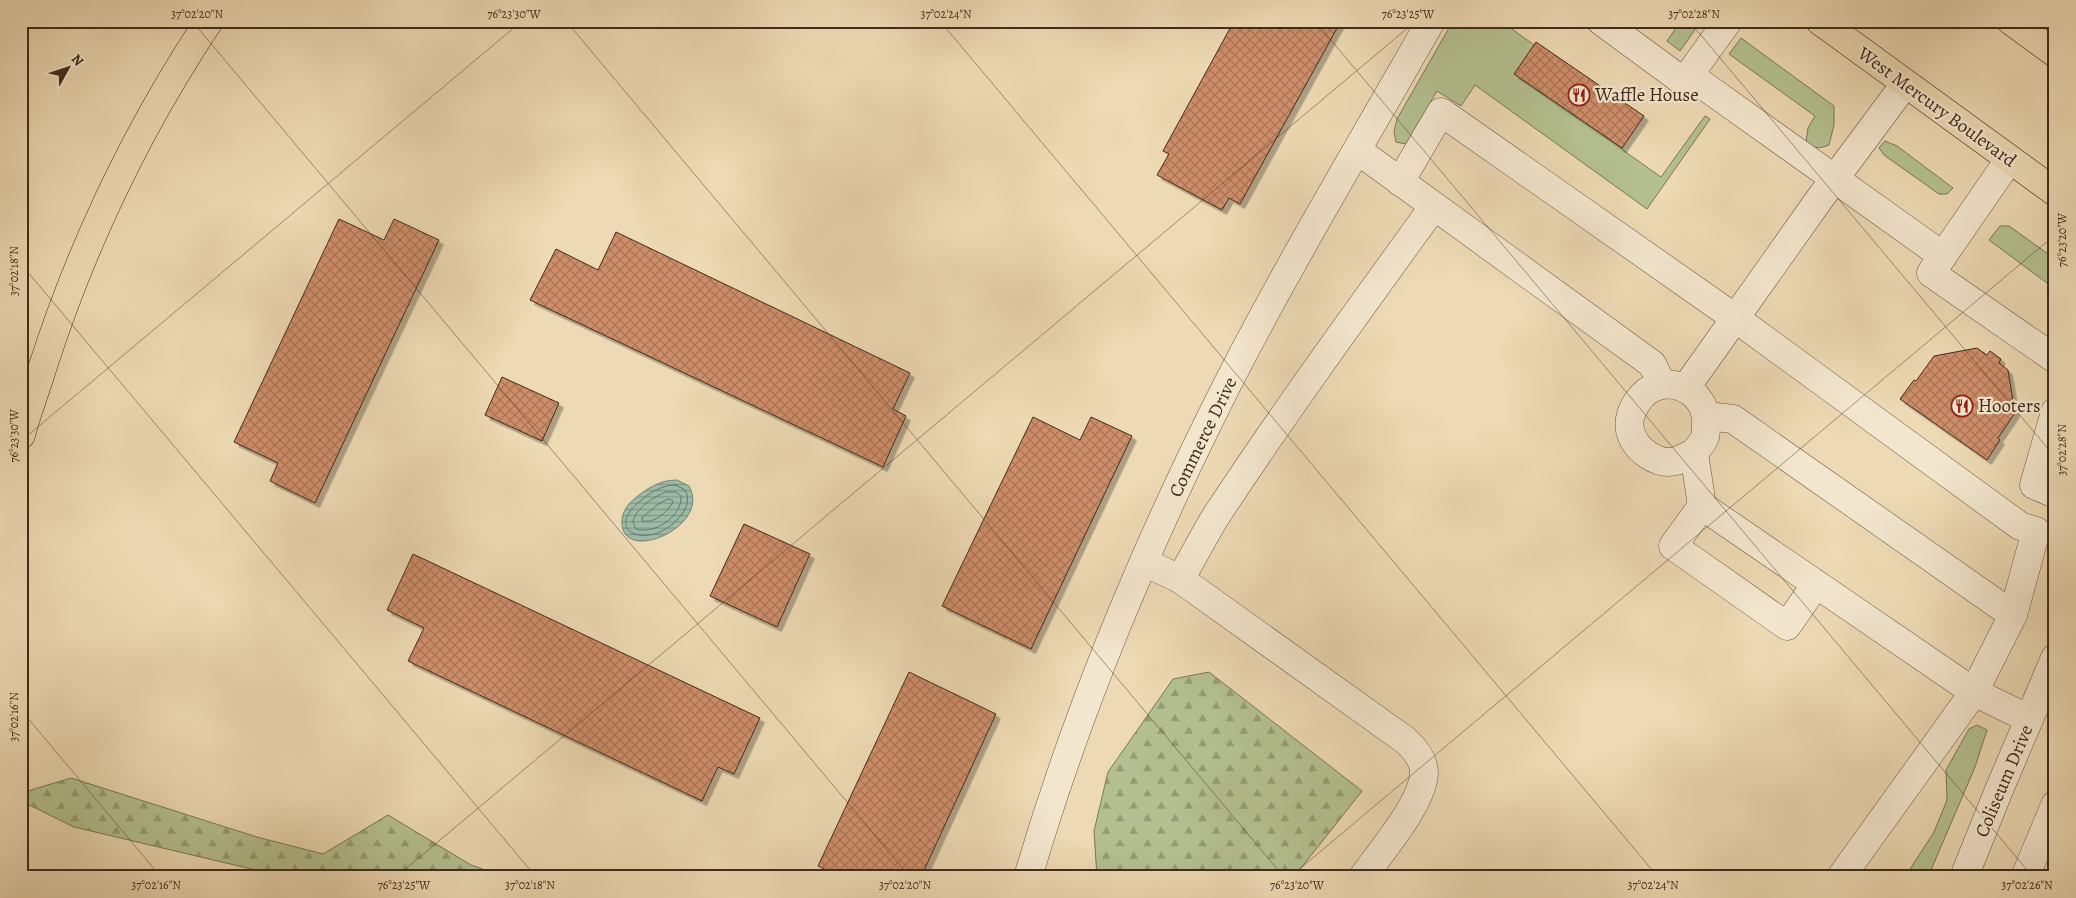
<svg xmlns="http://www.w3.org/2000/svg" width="2076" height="898" font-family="Alegreya,serif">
  <defs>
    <pattern id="forest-firs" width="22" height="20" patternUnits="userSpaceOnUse" patternTransform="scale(1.25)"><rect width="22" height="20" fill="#b4c090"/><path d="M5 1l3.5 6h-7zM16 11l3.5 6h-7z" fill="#949c75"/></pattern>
    <pattern id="water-rules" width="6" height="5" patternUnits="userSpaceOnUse" patternTransform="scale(1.25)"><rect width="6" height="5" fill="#9abba7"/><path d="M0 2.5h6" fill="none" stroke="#7f9887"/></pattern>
    <pattern id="building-cross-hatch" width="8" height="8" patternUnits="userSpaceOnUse" patternTransform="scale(1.25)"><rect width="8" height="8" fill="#cf8e6a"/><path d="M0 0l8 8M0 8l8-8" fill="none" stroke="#aa7456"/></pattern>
    <filter id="shadow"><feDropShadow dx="4.5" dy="4.5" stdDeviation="0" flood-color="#0004"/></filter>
  </defs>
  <rect width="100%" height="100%" fill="#edd9b3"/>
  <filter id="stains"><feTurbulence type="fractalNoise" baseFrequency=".004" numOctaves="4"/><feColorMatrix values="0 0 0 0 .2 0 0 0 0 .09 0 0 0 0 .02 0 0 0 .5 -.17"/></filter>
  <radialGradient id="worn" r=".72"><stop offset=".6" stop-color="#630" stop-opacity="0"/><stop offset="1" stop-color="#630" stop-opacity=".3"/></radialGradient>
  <g fill="#b4c090" stroke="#7a7656">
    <polygon points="1453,21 1501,21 1534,45 1624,151 1661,177 1705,116 1710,119 1647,209 1475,85 1461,106 1437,91 1406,144 1396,142 1394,131 1397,119"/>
    <polygon points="1681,21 1701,21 1680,51 1667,41"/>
    <path d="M1741,38l93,68v19l-5,20c-10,4 -14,4 -23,-3l2,-14 7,-12 -86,-62z"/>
    <polygon points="1885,141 1897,146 1953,188 1947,194 1939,194 1884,155 1879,148"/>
    <polygon points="2000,226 2009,226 2055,259 2055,289 1989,240"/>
    <polygon points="1977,725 1987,730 1975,767 1928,877 1905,877 1934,832 1947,800 1946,770 1969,729"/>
  </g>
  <g fill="url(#forest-firs)" stroke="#7a7656">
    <polygon points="1209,672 1362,791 1294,877 1097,877 1094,831 1108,772 1173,679"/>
    <polygon points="71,778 257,837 323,854 388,815 471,865 506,877 285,877 74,827 21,801 21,793"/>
  </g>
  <path fill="url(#water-rules)" stroke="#76816f" d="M677,480l12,6c23,40 -65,78 -67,38 -1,-9 4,-18 11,-24 13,-11 26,-20 44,-20z"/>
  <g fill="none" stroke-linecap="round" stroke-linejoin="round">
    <g stroke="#6e7361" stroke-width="1">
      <path d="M676,485l9,5c5,9 2,17 -3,24 -28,38 -80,20 -44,-11 11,-10 23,-18 38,-18z"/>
      <path d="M666,492h10l5,4c2,20 -27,39 -45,33l-3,-7c3,-14 20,-25 33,-30z"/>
      <path d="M668,499l4,1 1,2c-7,11 -17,21 -31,19v-3l15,-13z"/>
    </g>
  </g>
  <g fill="url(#building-cross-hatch)" stroke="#412b1b" filter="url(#shadow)">
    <polygon points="1234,21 1341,21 1240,204 1229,198 1222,210 1157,175 1169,154 1163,151"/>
    <polygon points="1536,42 1644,116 1622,148 1514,74"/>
    <polygon points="339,219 384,240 394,219 439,240 315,503 270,481 278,463 234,442"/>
    <polygon points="616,232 910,373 893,409 906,416 883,467 530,300 556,249 598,270"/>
    <polygon points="1977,348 1987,355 1990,351 2001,359 1999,363 2008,370 2015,413 1998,438 2000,440 1987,460 1900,399 1914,380 1916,381 1934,356"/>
    <polygon points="502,377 559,403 542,441 485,415"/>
    <polygon points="1033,417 1080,440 1091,417 1132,436 1031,649 942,606"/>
    <polygon points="744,524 810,554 777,627 710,596"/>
    <polygon points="413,554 760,718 734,774 718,767 702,801 408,661 424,628 387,610"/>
    <polygon points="909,672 996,714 921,877 841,877 818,866"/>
  </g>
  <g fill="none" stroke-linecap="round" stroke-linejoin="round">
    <g stroke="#6c5641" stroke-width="29">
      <g id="minor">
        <polyline points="1601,21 1684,82 1728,21"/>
        <polyline points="1689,75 1943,256"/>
        <polyline points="1357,150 1652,364 1662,384"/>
        <polyline points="2009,160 1931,273 2055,359"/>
        <polyline points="1400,182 1441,112 1735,318 2020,526 2036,531 2013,615 1974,692 1841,877"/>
        <polyline points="1685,389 1821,197 1905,84"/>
        <polyline points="2055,412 2034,485 2055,494"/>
        <polyline points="1707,416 1733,419 2013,615"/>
        <path d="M1694,453c-6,2 -12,6 -18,8 -19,5 -42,-12 -46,-31 -2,-10 2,-21 8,-29 22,-32 71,-14 68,25 0,3 0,8 -1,11 -2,6 -8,11 -11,16l8,53 272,186 55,27"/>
        <polyline points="1702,506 1673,546 1787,626 1816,584"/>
        <path d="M1144,562l36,17 225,161c9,8 19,20 19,33 -1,30 -43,78 -61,104"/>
        <path d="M1180,579c14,-22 25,-47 40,-69 68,-103 141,-203 214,-304"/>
        <path d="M1028,877c50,-170 120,-336 200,-494 63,-123 135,-242 203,-362"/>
        <polyline points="1964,877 1999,790 2055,658"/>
        <polyline points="2025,877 2055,805"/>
      </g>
    </g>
    <g stroke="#412b1b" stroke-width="29">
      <g id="major">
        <polyline points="1820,21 2055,192"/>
        <polyline points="2011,21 2055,53"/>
      </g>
    </g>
    <g stroke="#412b1b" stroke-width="29">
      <path id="highway" d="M21,435c6,-23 15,-46 22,-69 39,-121 95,-238 166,-345"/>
    </g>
    <use href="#minor" stroke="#f3e6ce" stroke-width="28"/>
    <use href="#major" stroke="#edd9b3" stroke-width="28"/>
    <use href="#highway" stroke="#edd9b3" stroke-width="28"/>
  </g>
  <path fill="none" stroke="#412b1b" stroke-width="1" stroke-opacity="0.45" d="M192,21l718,856M566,21l718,856M940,21l718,856M1315,21l718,856M1689,21l366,436M21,264l515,613M21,441l501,-420M21,710l140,167M396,877l1020,-856M1290,877l765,-642"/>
  <defs>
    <g id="restaurant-ring" transform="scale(1.125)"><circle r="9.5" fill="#f3e6ce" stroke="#8f2418" stroke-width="1.5"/><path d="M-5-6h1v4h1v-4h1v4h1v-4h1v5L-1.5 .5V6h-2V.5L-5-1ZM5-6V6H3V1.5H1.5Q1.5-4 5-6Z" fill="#8f2418"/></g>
  </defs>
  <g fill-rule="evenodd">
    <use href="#restaurant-ring" x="1579" y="95"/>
    <use href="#restaurant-ring" x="1962" y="406"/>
  </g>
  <g text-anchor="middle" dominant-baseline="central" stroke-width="4.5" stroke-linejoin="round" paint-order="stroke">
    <g font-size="19" fill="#412b1b" stroke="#f3e6ce" text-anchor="start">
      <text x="1595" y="95">Waffle House</text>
      <text x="1978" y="406">Hooters</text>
    </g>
    <g font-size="19" fill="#412b1b" stroke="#f3e6ce">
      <text transform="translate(1937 107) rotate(36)">West Mercury Boulevard</text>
      <text transform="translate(1203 437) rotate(-64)">Commerce Drive</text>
      <text transform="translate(2004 781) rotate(-67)">Coliseum Drive</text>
    </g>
  </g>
  <rect width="2076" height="898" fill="none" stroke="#edd9b3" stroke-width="55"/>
  <g transform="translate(68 68) rotate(50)" stroke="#f3e6ce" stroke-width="4" paint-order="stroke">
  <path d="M0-4L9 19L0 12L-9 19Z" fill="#412b1b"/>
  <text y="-8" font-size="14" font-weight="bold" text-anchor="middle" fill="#412b1b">N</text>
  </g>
  <rect x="28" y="28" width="2020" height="842" fill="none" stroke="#412b1b" stroke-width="2"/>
  <g font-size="12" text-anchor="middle" fill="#412b1b">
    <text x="197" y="18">37°02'20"N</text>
    <text x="514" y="18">76°23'30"W</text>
    <text x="946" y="18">37°02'24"N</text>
    <text x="1408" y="18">76°23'25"W</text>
    <text x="1694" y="18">37°02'28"N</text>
    <text transform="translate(2062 240) rotate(-90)" y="4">76°23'20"W</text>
    <text transform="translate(14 271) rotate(-90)" y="4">37°02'18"N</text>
    <text transform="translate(14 436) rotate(-90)" y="4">76°23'30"W</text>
    <text transform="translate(2062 450) rotate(-90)" y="4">37°02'28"N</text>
    <text transform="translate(14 717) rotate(-90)" y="4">37°02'16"N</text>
    <text x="156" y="889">37°02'16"N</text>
    <text x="404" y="889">76°23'25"W</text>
    <text x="530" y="889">37°02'18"N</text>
    <text x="905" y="889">37°02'20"N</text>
    <text x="1297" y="889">76°23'20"W</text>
    <text x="1653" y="889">37°02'24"N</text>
    <text x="2027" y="889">37°02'26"N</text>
  </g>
  <rect width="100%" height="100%" filter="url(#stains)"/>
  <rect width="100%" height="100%" fill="url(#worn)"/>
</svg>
